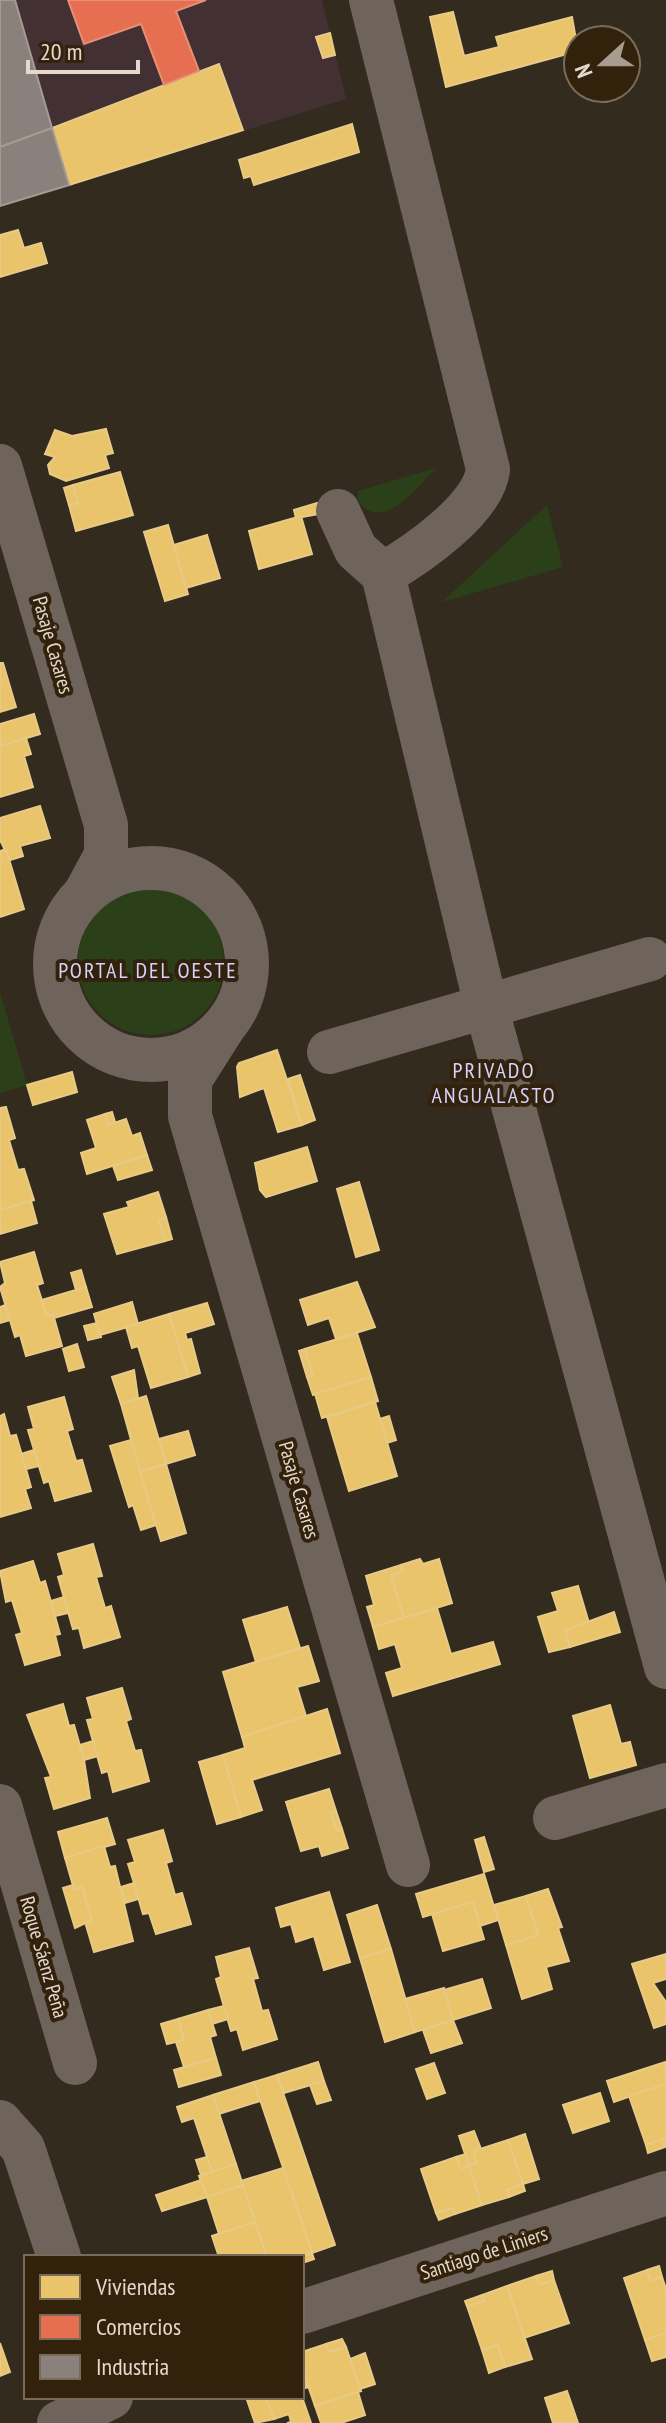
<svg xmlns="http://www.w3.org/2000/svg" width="666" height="2423" font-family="'PT Sans Narrow',sans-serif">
  <rect width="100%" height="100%" fill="#342b1f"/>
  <polygon fill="#433033" points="0,0 322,0 346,99 69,185 52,129"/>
  <g fill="#2b4019">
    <path d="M436,468c-19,19 -52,66 -78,33v-10z"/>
    <polygon points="547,505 563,567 442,602"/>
    <circle cx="151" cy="962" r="73"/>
    <polygon points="0,992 27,1085 0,1093"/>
  </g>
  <g fill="#e9c46a" stroke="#e8ca87" stroke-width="2">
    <polygon points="453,12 464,56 499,47 496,37 572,17 578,51 446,87 430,17"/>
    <polygon points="330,33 335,55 323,58 316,37"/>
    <polygon points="219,64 243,130 69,185 52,128"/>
    <polygon points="352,124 359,152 254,185 251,176 244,178 239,160"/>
    <polygon points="18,230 24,248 41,243 47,263 0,277 0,235"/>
    <polygon points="106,429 113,453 105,455 109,468 66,481 50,474 48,465 55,457 45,454 55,430 72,436"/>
    <polygon points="120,472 133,515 76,531 69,505 78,503 73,485"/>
    <polygon points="73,485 78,503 69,505 64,488"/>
    <polygon points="317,503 319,514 296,518 294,510"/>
    <polygon points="301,516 312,554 259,569 249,531"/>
    <polygon points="168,525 188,594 165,601 144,532"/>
    <polygon points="207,535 220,578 186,588 174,545"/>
    <polygon points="0,663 3,663 16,707 0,712"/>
    <polygon points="34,714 40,734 0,746 0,724"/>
    <polygon points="26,738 31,754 24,756 33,787 0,797 0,746"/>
    <polygon points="40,806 50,838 20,846 23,856 10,860 0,840 0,818"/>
    <polygon points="6,849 24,909 0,917 0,851"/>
    <polygon points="277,1050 302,1125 278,1132 264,1088 240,1097 237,1067 239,1063"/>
    <polygon points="72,1072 77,1092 33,1105 27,1085"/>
    <polygon points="300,1075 315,1120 302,1125 288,1079"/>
    <polygon points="6,1107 15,1138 9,1140 18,1170 24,1169 34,1200 0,1210 0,1108"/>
    <polygon points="112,1112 115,1122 108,1125 105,1114"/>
    <polygon points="105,1114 108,1125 126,1119 132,1136 140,1133 147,1155 87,1174 81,1153 96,1148 87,1120"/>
    <polygon points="307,1147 317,1181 266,1197 260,1190 255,1163"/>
    <polygon points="147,1155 152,1170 118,1180 113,1166"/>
    <polygon points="359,1182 379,1250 356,1257 337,1189"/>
    <polygon points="158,1192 166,1217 159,1220 165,1241 117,1254 104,1214 129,1207 127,1202"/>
    <polygon points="31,1201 37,1223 0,1234 0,1210"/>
    <polygon points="166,1217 172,1239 165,1241 159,1220"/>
    <polygon points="34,1252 43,1283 37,1285 47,1316 53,1314 62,1346 26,1356 20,1335 15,1337 0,1287 5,1283 0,1262"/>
    <polygon points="81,1270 86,1287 76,1290 71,1273"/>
    <polygon points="357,1282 375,1327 336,1339 329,1318 308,1325 300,1300"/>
    <polygon points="86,1287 92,1307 54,1318 53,1314 47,1316 42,1300"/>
    <polygon points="132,1302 138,1324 100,1335 94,1314"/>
    <polygon points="207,1303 214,1324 185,1333 187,1340 191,1339 200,1373 188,1377 169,1314"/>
    <polygon points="5,1305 10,1320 0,1323 0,1307"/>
    <polygon points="169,1314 188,1377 151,1388 138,1346 132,1348 126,1327"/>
    <polygon points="97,1323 101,1337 88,1340 84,1326"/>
    <polygon points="357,1333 371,1377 313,1395 307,1377 313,1376 305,1349"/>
    <polygon points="77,1344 84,1367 69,1371 63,1349"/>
    <polygon points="305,1349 313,1376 307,1377 299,1351"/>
    <polygon points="134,1370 138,1398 121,1404 112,1377"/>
    <polygon points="371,1377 378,1401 322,1418 315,1394"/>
    <polygon points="146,1396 166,1464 140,1472 121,1404"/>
    <polygon points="64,1397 73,1429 67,1431 76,1461 82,1460 91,1491 55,1501 49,1481 44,1483 28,1430 34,1429 28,1407"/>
    <polygon points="375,1402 397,1476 349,1491 327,1417"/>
    <polygon points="4,1414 10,1436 16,1435 26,1469 31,1487 25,1489 31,1508 0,1517 0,1416"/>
    <polygon points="389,1416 396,1440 387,1443 380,1419"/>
    <polygon points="188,1431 195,1455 166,1464 159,1439"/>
    <polygon points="131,1440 156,1525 141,1530 133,1505 129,1507 110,1446"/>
    <polygon points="34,1450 39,1466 26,1469 21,1454"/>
    <polygon points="166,1464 186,1533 161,1541 140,1472"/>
    <polygon points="93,1544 102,1576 96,1577 105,1608 111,1606 120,1637 84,1648 79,1628 73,1629 58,1577 64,1575 58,1554"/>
    <polygon points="420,1559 423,1564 439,1559 452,1603 404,1618 391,1575 403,1571 401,1565"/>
    <polygon points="33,1561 40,1583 45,1581 55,1616 60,1634 55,1635 60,1655 25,1665 16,1635 22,1633 12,1600 6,1602 0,1571"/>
    <polygon points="401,1565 403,1571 391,1575 404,1618 373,1627 367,1607 374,1605 366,1576"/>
    <polygon points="578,1586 589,1623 566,1630 570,1647 549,1652 538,1617 558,1611 552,1593"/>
    <polygon points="64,1597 68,1613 55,1616 51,1601"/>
    <polygon points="287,1607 300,1648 256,1662 243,1620"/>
    <polygon points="437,1608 451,1654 493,1642 500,1664 393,1696 386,1673 402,1668 395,1644 379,1649 373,1627"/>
    <polygon points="614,1612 620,1632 570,1647 566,1630"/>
    <polygon points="308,1646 319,1681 297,1687 306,1716 242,1737 223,1672"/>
    <polygon points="122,1688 131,1719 126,1721 135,1751 141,1750 149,1781 113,1792 108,1771 102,1773 87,1720 93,1719 87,1698"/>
    <polygon points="63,1704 69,1726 74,1725 84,1760 90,1798 54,1809 45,1778 51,1777 27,1715"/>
    <polygon points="610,1705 621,1744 630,1742 636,1765 590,1778 573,1716"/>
    <polygon points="327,1709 340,1753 252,1780 262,1810 241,1817 223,1755 245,1748 242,1737"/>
    <polygon points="93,1741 98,1756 84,1760 80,1745"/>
    <polygon points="223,1755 241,1817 217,1824 199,1762"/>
    <polygon points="329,1789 336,1811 331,1813 337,1831 342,1829 348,1848 322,1856 319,1846 301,1851 286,1802"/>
    <polygon points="336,1811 342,1829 337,1831 331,1813"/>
    <polygon points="107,1818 115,1844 65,1858 58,1832"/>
    <polygon points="163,1830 172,1861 166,1863 175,1895 182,1893 191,1924 156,1934 149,1913 143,1914 134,1883 128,1864 135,1862 128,1840"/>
    <polygon points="484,1837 494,1869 484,1872 475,1840"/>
    <polygon points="104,1846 110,1867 115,1866 133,1941 94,1952 85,1922 92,1920 82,1887 74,1889 65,1858"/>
    <polygon points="484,1874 498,1920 480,1926 473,1902 423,1917 416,1894"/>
    <polygon points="134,1883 138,1899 125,1903 121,1887"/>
    <polygon points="73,1885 74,1889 82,1887 92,1920 75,1928 63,1888"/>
    <polygon points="548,1889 562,1927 558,1928 569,1961 546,1967 552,1989 522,1999 506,1945 538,1935 526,1896"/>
    <polygon points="329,1892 350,1962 324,1970 314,1936 296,1942 291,1924 281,1927 276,1908"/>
    <polygon points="526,1896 538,1935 506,1945 494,1905"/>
    <polygon points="473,1902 484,1939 443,1951 432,1914"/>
    <polygon points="377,1905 391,1949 360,1958 347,1915"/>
    <polygon points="249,1948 258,1978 253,1979 262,2011 268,2010 277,2039 243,2050 237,2029 231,2031 216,1979 221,1977 216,1957"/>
    <polygon points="391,1949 415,2032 385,2042 360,1958"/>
    <polygon points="666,1954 666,1979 653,1983 666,2002 666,2024 654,2028 632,1964"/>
    <polygon points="482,1979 491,2008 453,2020 444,1990"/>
    <polygon points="444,1988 453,2020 415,2032 405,1999"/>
    <polygon points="224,2006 228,2019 212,2024 208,2010"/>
    <polygon points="208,2010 216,2035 210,2037 216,2058 184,2067 176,2042 184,2040 178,2019"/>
    <polygon points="178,2019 184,2040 167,2044 161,2024"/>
    <polygon points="453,2020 462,2043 431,2053 423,2030"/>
    <polygon points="216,2058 221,2075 179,2087 174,2070"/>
    <polygon points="318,2062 324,2081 284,2093 277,2075"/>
    <polygon points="665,2062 666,2084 614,2102 607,2081"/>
    <polygon points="434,2063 445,2093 427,2099 416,2069"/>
    <polygon points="277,2075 335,2245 312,2253 254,2082"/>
    <polygon points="324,2081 331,2100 317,2104 310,2085"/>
    <polygon points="254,2082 260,2101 219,2114 213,2095"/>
    <polygon points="666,2084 666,2146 663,2139 646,2145 629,2096"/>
    <polygon points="600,2093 609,2121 573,2133 563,2105"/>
    <polygon points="213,2095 236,2164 212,2172 194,2118 182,2122 177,2107"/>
    <polygon points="474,2131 481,2149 474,2151 477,2163 469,2166 459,2136"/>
    <polygon points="525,2134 539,2179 523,2184 508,2140"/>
    <polygon points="663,2139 665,2147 648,2153 646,2145"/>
    <polygon points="508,2140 523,2184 507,2190 509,2197 482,2205 469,2166 477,2163 474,2151"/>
    <polygon points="466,2154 469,2166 461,2169 456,2157"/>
    <polygon points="207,2157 212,2172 201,2175 196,2160"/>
    <polygon points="456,2157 461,2169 469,2166 482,2205 455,2214 453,2208 436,2213 421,2169"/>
    <polygon points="236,2164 243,2185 207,2197 199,2176"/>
    <polygon points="283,2168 312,2253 299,2257 267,2257 241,2181"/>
    <polygon points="201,2180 207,2197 162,2211 156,2195"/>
    <polygon points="523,2184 525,2191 509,2197 507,2190"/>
    <polygon points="243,2185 255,2222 219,2234 207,2197"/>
    <polygon points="453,2208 455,2214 439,2220 436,2213"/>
    <polygon points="255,2222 267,2257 219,2257 212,2236"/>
    <polygon points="312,2253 314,2259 302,2263 299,2257"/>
    <polygon points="659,2266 662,2277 650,2281 647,2270"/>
    <polygon points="647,2270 650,2281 662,2277 666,2289 666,2333 645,2340 624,2278"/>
    <polygon points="552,2271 554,2280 539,2285 536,2276"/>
    <polygon points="536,2276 539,2285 554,2280 569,2323 524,2338 507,2286"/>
    <polygon points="507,2286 532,2359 505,2367 498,2345 482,2350 467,2306 484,2301 482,2295"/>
    <polygon points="482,2295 484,2301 467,2306 465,2301"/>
    <polygon points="666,2333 666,2357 652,2361 645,2340"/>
    <polygon points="342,2339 346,2347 329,2352 326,2344"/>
    <polygon points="0,2343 10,2372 0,2376"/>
    <polygon points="326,2344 329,2352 346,2347 361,2391 315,2406 302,2368 302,2352"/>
    <polygon points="498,2345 505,2367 489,2373 482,2350"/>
    <polygon points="365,2353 375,2384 360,2389 350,2359"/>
    <polygon points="302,2368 309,2387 302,2389"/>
    <polygon points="567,2391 578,2423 553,2423 545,2398"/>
    <polygon points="358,2392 365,2415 341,2423 321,2423 315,2406"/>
    <polygon points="246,2397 266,2397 274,2419 255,2423"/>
    <polygon points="266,2397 302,2397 311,2423 287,2423 291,2422 289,2414 274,2419"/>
  </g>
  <polygon fill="#e76f51" stroke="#e68f76" stroke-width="2" points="68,0 206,0 176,11 199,71 164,85 141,24 84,44"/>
  <g fill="#8a817c" stroke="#a59b94" stroke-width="2">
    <polygon points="0,0 15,0 52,128 0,147"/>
    <polygon points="52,128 69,185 0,206 0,147"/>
  </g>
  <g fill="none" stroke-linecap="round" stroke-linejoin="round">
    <g stroke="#6e645b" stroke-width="44">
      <path d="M371,0l117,469c-3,39 -72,86 -105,105"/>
      <polyline points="0,466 106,825 106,855 85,894"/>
      <polyline points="338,511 356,550 383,574 486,1006 666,1667"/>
      <circle cx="151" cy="964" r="96"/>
      <polyline points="223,1028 190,1080 190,1116 408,1865"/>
      <polyline points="329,1052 650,959"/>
      <polyline points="0,1806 75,2063"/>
      <polyline points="555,1818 666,1785"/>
      <polyline points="0,2122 23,2148 59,2257"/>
      <polyline points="302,2312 666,2193"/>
      <polyline points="59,2423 111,2397"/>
    </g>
  </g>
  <g text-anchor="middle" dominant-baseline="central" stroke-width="8" stroke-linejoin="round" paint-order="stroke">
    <g font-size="20" fill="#e4d9cc" stroke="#32220c">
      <text transform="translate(53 645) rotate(74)">Pasaje Casares</text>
      <text transform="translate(299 1490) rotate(74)">Pasaje Casares</text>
      <text transform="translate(44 1957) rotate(74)">Roque Sáenz Peña</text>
      <text transform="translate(484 2253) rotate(-18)">Santiago de Liniers</text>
    </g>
    <g font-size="22" letter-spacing="2" fill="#d5d3fe" stroke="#32220c">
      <text x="148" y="970">PORTAL DEL OESTE</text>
      <text x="494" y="1070">PRIVADO<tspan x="494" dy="25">ANGUALASTO</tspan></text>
    </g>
  </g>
  <rect x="24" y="2255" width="280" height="144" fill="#32220c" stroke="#796b59" stroke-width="2"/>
  <rect x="40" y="2275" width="40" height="24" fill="#e9c46a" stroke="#796b59" stroke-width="2"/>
  <text x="96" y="2295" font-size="24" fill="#e4d9cc">Viviendas</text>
  <rect x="40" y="2315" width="40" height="24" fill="#e76f51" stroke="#796b59" stroke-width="2"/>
  <text x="96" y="2335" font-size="24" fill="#e4d9cc">Comercios</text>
  <rect x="40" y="2355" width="40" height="24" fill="#8a817c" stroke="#796b59" stroke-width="2"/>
  <text x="96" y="2375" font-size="24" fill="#e4d9cc">Industria</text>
  <g transform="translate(602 64) rotate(249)"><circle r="38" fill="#32220c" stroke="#796b59" stroke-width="2"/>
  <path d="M0-6L14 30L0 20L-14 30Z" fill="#a69c8f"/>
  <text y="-12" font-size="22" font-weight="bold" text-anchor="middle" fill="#e4d9cc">N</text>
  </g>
  <path d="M28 60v12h110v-12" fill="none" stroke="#e4d9cc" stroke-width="4"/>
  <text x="40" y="60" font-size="24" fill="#e4d9cc" stroke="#32220c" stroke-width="6" paint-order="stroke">20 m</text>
</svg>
